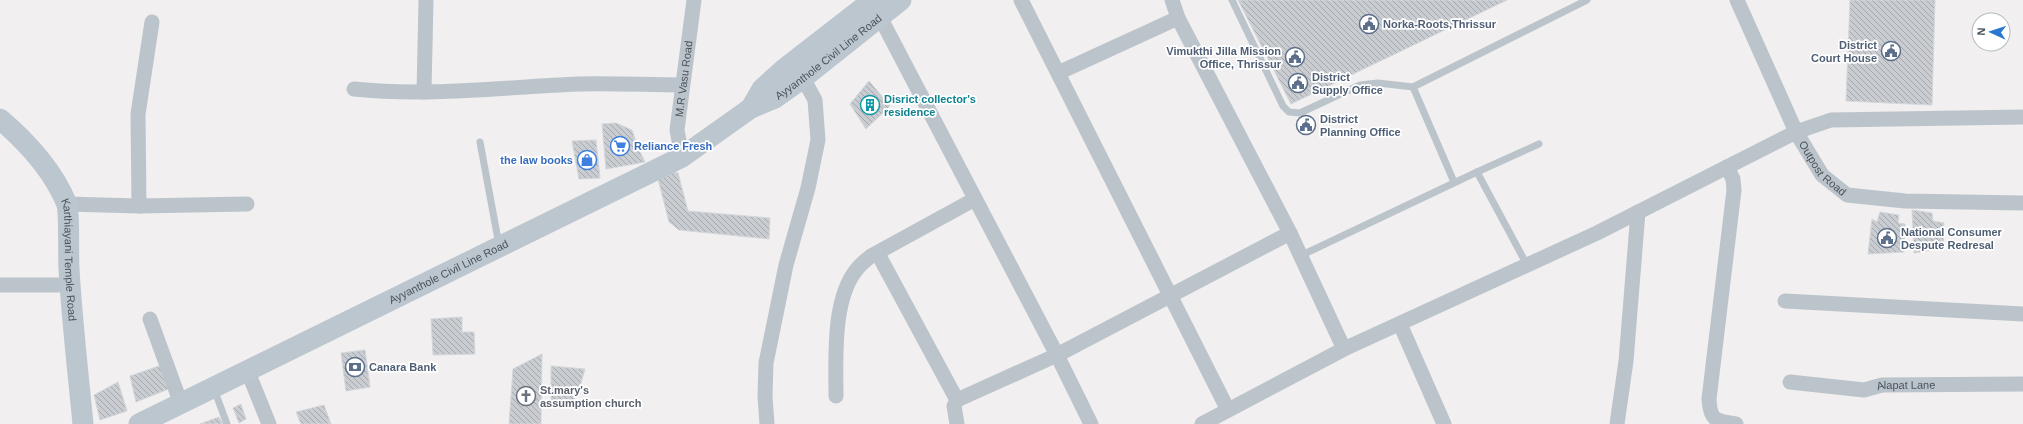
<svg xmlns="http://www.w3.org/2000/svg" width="2023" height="424" font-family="Arial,sans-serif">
  <defs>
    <pattern id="building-back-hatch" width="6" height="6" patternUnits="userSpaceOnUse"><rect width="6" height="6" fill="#c9ccd1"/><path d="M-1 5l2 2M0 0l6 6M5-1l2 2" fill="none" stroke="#a5a8ad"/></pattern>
  </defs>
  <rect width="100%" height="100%" fill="#f1efef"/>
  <g fill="url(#building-back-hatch)" stroke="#d3d6da">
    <polygon points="1238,0 1507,0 1291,104"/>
    <polygon points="1850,0 1935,0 1932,105 1846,101"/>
    <polygon points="869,81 890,106 866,129 850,104"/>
    <polygon points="616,123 632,130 638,148 645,162 606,169 602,124"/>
    <polygon points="596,140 600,178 579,179 572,141"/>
    <polygon points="670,172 678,173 688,211 770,218 769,239 679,230 669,222 658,179"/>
    <polygon points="1912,210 1932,213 1933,221 1944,223 1943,248 1914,253"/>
    <polygon points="1880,212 1899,215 1898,223 1905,224 1904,252 1868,254 1872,219 1877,222"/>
    <polygon points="462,317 462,332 474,332 475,354 433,355 431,319"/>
    <polygon points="365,350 370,387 346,391 341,353"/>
    <polygon points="542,354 541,424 509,424 513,369"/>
    <polygon points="162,365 171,388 136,402 130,376"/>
    <polygon points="551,366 585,369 578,393 569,407 551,407"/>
    <polygon points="118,382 127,411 100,420 94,395"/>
    <polygon points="241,404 246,419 239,423 233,408"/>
    <polygon points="324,405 331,424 301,424 296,412"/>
    <polygon points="219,417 223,424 200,424"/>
  </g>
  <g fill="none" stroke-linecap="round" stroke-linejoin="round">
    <g stroke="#bcc4cb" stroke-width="7">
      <polyline points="1232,0 1283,106 1289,112 1300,113 1360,85 1378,83 1413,87 1587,0"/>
      <polyline points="1413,87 1454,182"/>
      <polyline points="480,142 499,245"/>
      <polyline points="1477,172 1539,144"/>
      <polyline points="1300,256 1477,172 1527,265"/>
      <polyline points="214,389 227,424"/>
    </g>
    <g stroke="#bcc4cb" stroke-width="15">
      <polyline points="1021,0 1228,410"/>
      <polyline points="1172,0 1178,18 1290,233 1344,349 1202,424"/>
      <path id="s1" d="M1737,0l59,132 26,43 25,20 58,6 118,2"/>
      <polyline points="874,8 880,17 1057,355 957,400 954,406 957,424"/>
      <polyline points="1058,73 1178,18"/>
      <path d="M354,89c75,8 150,-2 225,-5 34,-1 69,1 103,1"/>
      <polyline points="424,92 426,0"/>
      <path id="s2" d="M682,157l-5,-27 17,-130"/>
      <path d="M1727,167l6,12 1,11 -25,209c1,21 6,22 27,25"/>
      <polyline points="67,204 139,206 247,204"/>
      <polyline points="139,206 138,114 152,22"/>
      <polyline points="878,254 957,400"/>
      <polyline points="0,285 70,285"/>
      <polyline points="1785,301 2023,314"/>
      <polyline points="150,319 181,404"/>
      <polyline points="1400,324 1444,424"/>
      <polyline points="1344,349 1597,233 1796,132 1831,120 2023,117"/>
      <polyline points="248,372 269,424"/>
      <path id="s3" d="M1790,382l74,8 18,-5 141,-1"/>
      <path d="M836,396c0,-37 -4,-97 21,-127 4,-5 9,-9 14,-13l104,-57"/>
      <polyline points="767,424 765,396 766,363 786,265 808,188 818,140 815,100 803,78"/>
      <polyline points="1091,424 1057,355 1290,233"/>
      <polyline points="1617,424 1626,361 1638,212"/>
    </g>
    <g stroke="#bcc6cf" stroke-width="21">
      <polyline points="751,108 762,89 784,69 873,0"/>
      <path id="s4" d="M0,119c27,23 52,50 66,83 4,8 2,54 3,67 3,52 9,103 14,155"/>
      <path id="s5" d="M139,424l543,-267 69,-49 24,-10 28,-20 98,-78"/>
    </g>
  </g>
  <defs>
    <g id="civic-ring" transform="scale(1)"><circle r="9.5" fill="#fff" stroke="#5c6f8a" stroke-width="1.5"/><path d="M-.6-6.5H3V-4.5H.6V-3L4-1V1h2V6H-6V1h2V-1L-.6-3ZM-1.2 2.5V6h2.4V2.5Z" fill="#5c6f8a"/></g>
    <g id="building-ring" transform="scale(1)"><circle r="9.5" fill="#fff" stroke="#0f9aa8" stroke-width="1.5"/><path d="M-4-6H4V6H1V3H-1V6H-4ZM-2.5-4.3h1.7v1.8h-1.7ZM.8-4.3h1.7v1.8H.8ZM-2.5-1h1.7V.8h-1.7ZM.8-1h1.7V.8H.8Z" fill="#0f9aa8"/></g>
    <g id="supermarket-ring" transform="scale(1)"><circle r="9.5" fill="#fff" stroke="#3f7fe0" stroke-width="1.5"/><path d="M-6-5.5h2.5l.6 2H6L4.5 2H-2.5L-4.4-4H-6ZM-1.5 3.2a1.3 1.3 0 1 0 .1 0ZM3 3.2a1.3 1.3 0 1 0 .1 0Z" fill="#3f7fe0"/></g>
    <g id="shop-ring" transform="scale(1)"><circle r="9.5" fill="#fff" stroke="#3f7fe0" stroke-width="1.5"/><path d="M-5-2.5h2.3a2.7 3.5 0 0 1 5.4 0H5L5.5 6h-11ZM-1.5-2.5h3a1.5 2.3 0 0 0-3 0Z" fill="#3f7fe0"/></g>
    <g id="bank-ring" transform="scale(1)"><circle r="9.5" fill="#fff" stroke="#5c6f8a" stroke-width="1.5"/><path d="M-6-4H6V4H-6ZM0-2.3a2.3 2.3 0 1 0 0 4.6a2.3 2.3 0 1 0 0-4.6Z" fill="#5c6f8a"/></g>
    <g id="church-ring" transform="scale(1)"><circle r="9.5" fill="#fff" stroke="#6b7280" stroke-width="1.5"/><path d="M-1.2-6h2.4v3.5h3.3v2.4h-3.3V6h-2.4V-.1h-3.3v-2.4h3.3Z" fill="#6b7280"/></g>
  </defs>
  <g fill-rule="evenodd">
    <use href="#civic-ring" x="1369" y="24"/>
    <use href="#civic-ring" x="1891" y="51"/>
    <use href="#civic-ring" x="1295" y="57"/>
    <use href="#civic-ring" x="1298" y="83"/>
    <use href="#building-ring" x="870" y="105"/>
    <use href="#civic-ring" x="1306" y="125"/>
    <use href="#supermarket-ring" x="620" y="146"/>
    <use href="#shop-ring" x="587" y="160"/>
    <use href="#civic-ring" x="1887" y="238"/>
    <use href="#bank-ring" x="355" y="367"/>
    <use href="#church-ring" x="526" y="396"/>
  </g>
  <g text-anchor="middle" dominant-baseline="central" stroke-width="3.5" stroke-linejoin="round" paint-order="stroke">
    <g font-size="11" font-weight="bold" fill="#4e5e75" stroke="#fff" text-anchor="start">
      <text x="1383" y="24">Norka-Roots,Thrissur</text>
      <text x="1877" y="45" text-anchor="end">District<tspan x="1877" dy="13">Court House</tspan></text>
      <text x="1281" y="51" text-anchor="end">Vimukthi Jilla Mission<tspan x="1281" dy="13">Office, Thrissur</tspan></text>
      <text x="1312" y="77">District<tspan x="1312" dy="13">Supply Office</tspan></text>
      <text x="1320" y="119">District<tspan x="1320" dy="13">Planning Office</tspan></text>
      <text x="1901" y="232">National Consumer<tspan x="1901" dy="13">Despute Redresal</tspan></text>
      <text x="369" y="367">Canara Bank</text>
    </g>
    <g font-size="11" fill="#49535b" stroke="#fff">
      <text stroke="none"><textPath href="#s5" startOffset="783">Ayyanthole Civil Line Road</textPath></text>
      <text stroke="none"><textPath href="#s2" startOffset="79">M.R Vasu Road</textPath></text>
      <text stroke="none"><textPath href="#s1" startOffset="190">Outpost Road</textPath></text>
      <text stroke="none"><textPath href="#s4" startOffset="165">Karthiayani Temple Road</textPath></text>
      <text stroke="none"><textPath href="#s5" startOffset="345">Ayyanthole Civil Line Road</textPath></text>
      <text stroke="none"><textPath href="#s3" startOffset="117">Alapat Lane</textPath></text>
    </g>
    <g font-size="11" font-weight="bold" fill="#0d838f" stroke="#fff" text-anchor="start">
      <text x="884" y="99">Disrict collector's<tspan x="884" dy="13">residence</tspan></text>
    </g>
    <g font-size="11" font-weight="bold" fill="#366cbe" stroke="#fff" text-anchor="start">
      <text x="634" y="146">Reliance Fresh</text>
      <text x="573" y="160" text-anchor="end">the law books</text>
    </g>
    <g font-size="11" font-weight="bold" fill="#5b616d" stroke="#fff" text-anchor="start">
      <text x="540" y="390">St.mary's<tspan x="540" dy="13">assumption church</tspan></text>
    </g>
  </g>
  <g transform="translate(1991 32) rotate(273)"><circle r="19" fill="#ffffff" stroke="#b6babd"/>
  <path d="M0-3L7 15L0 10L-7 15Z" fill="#2a78d1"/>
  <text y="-6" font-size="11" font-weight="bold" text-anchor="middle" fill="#49535b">N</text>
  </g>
</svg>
